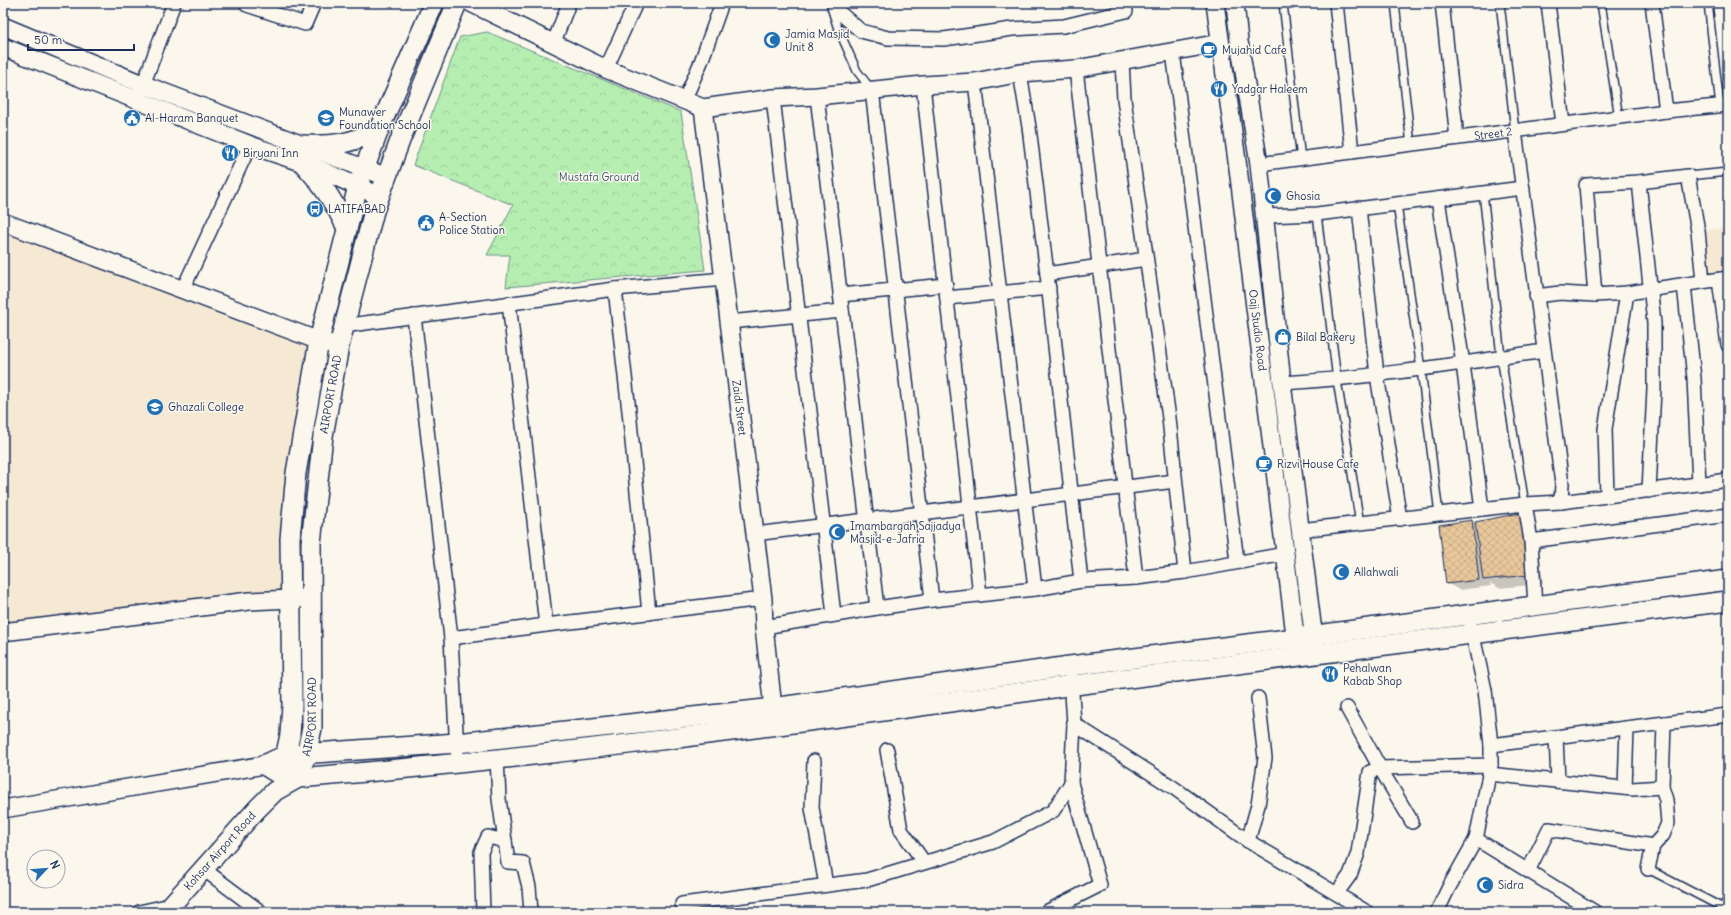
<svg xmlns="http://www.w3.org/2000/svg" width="1731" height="915" font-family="Delius,sans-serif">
  <defs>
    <pattern id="park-crowns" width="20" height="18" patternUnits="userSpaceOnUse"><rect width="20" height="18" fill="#b6eeb1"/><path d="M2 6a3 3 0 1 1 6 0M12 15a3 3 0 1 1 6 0" fill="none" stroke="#9ccc9b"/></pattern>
    <pattern id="building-cross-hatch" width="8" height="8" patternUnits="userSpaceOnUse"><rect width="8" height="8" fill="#e9c79b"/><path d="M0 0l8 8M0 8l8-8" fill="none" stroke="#c7ab88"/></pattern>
  </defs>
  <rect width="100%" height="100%" fill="#fbf7ec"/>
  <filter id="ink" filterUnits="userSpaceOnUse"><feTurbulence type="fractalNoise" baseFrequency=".025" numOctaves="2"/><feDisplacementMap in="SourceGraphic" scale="8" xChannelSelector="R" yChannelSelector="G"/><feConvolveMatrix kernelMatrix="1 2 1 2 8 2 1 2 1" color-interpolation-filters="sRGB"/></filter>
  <g filter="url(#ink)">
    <g fill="#f6e9d4">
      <polygon points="3,222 319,341 291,599 3,638"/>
      <polygon points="1728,227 1728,271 1709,275 1701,231"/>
    </g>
    <polygon fill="url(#park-crowns)" stroke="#688e88" points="487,32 681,112 705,270 506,287 510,255 487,255 513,205 413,165 460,37"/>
    <polygon fill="#0003" points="1520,514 1536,523 1543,584 1499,588 1490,583 1491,586 1459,590 1447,583 1441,526 1472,521 1476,523"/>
    <g fill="url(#building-cross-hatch)" stroke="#1b2f5e">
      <polygon points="1520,513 1528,575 1483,580 1475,522"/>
      <polygon points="1472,520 1479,580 1446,584 1439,525"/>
    </g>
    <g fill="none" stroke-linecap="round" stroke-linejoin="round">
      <g stroke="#1b2f5e" stroke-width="10">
        <g id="service">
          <polyline points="1283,3 1301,160"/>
          <polyline points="1395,3 1411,145"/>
          <polyline points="1500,3 1515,131"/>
          <polyline points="1601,3 1619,118"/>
          <polyline points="1708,3 1720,106"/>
          <polyline points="831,7 837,26 857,71 871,89"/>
          <polyline points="1688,176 1728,172"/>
          <polyline points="1483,192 1501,357 1525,504"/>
          <polyline points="1397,204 1421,369 1439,514"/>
          <polyline points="1317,214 1337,380 1360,524"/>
          <polyline points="1648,869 1725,909"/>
        </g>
      </g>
      <g stroke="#1b2f5e" stroke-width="16">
        <g id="minor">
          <polyline points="247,3 247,5 305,24 314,3"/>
          <polyline points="833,3 840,13 861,31 888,38 944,39 1012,29 1064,26 1126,11 1125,3"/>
          <polyline points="1336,3 1352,152"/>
          <polyline points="1442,3 1457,138"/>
          <polyline points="1548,3 1563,124"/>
          <polyline points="1652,3 1666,111"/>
          <polyline points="554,42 569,3"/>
          <polyline points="1173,52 1237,561"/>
          <polyline points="1122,60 1124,99 1169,418 1185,572"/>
          <polyline points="606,69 636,3"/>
          <polyline points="1076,69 1136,578"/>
          <polyline points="1020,73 1029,127 1047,274 1081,581"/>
          <polyline points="975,82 1035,589"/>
          <polyline points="923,85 980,595"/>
          <polyline points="872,90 932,600"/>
          <polyline points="140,93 174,3"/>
          <polyline points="817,96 877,608"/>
          <polyline points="773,98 834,615"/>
          <polyline points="684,101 701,62 722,3"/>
          <polyline points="1515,131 1562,484 1561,502"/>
          <path id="s1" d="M1259,164l407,-53 62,-6"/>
          <polyline points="1639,182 1654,323 1654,389 1649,491"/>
          <polyline points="1438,199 1463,364 1482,509"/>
          <polyline points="1359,208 1377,375 1400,519"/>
          <polyline points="1265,216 1317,214 1523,188"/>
          <polyline points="1047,274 1146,259"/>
          <polyline points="1719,280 1728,345"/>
          <polyline points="1684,285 1694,378 1699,484"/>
          <polyline points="183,289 250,145"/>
          <polyline points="615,289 629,411 649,613"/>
          <polyline points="840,295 946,285"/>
          <polyline points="1595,295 1586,185 1639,182 1688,176 1698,231 1703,281"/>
          <polyline points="1536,296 1560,293 1595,295 1627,293 1728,278"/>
          <polyline points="947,298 1049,288"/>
          <polyline points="414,316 451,638 457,751"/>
          <polyline points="729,322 842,311"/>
          <polyline points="343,326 615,289 724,279"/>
          <path d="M1282,383c88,-5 174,-19 262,-32"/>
          <polyline points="1607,496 1605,429 1627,293"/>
          <polyline points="1525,504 1531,541 1728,515"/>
          <polyline points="1300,530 1525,504 1561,502 1728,480"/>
          <polyline points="755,534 1175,481"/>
          <polyline points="1531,541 1535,606"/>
          <polyline points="546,625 763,599"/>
          <polyline points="764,627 877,608 932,600 1035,589 1081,581 1136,578 1185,572 1285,554"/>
          <polyline points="451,638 546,625 509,303"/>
          <polyline points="1071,678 1074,724 1174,788 1248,841 1367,912"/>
          <polyline points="1347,708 1380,768 1412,822"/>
          <polyline points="1556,737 1558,781"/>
          <polyline points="1491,745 1728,715"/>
          <polyline points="887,750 901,830 924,862"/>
          <polyline points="497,758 499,799 508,862 523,863 529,887 531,912"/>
          <polyline points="814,761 812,808 826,885"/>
          <polyline points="1489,774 1632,789 1662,787"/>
          <polyline points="1625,788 1627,728"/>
          <polyline points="1476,839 1595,912"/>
          <polyline points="1248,841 1258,805 1265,758 1258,698"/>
          <polyline points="202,868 261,912"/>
          <polyline points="1648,869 1653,846 1663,835 1668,823 1666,800 1662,787 1664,723"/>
          <polyline points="1528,871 1549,829 1653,846"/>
          <polyline points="1337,893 1350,875 1358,853 1370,772 1380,768 1491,765"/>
          <polyline points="682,904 867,880 993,842 1053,811 1071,783 1074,724"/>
          <polyline points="139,912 171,905"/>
          <polyline points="483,912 481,852 488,837 505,841"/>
          <polyline points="1046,912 1100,885 1071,783"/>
          <polyline points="1437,912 1448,889 1476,839 1491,765 1491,745 1485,690 1471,627"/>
          <polyline points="1723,912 1728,904"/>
        </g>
      </g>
      <g stroke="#1b2f5e" stroke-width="20">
        <g id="tertiary">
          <polyline points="471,3 606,69 703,108 773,98 817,96 923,85 975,82 1020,73 1076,69 1220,43"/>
          <path id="s2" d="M1215,3l23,165 59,483"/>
          <polyline points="1235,3 1239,41 1259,164 1282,383 1315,648"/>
          <polyline points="3,26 142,84 387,177"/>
          <polyline points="3,47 250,145 312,166 379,196"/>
          <path id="s3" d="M703,108l60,491 1,28 9,81"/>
          <polyline points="3,222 319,341 339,346"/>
          <polyline points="3,632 249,601 312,598"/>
          <polyline points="3,809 264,765"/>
        </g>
      </g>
      <g stroke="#1b2f5e" stroke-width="22">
        <g id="secondary">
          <path d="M303,145c33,1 46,-1 76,-15"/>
          <path d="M303,163c19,20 32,40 44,65"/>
          <path d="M264,765l16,10 18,3c257,-21 513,-57 769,-92 220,-29 441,-56 661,-85"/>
          <polyline points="264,765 286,755 457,743 773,708 1070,666 1295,638 1728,580"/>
          <polyline points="283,767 290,735 292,705 290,539 296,473 319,341 358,186 380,127 434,3"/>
          <path id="s4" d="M165,912l92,-103 18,-18 23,-13 8,-23 6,-27 -1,-185 12,-107 16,-90 35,-135 27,-73 56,-135"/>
        </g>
      </g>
      <use href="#service" stroke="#fbf7ec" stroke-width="7"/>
      <use href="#minor" stroke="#fbf7ec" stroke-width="13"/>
      <use href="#tertiary" stroke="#fbf7ec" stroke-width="17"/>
      <use href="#secondary" stroke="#fbf7ec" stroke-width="19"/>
    </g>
  </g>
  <defs>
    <g id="mosque-disc" transform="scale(0.9)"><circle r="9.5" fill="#1f6fb2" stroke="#fbf7ec"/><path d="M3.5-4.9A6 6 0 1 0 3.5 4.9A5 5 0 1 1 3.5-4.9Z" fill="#fff"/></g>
    <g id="cafe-disc" transform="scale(0.9)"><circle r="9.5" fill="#1f6fb2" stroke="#fbf7ec"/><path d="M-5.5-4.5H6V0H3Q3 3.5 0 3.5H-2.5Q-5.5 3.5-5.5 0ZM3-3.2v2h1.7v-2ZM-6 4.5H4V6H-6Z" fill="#fff"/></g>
    <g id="restaurant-disc" transform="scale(0.9)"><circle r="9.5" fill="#1f6fb2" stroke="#fbf7ec"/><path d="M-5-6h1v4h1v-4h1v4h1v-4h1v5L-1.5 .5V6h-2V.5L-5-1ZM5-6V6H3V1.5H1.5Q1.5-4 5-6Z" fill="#fff"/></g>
    <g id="civic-disc" transform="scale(0.9)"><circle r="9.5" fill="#1f6fb2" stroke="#fbf7ec"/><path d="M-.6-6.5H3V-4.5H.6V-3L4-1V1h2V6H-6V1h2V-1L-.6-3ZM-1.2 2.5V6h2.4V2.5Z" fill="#fff"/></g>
    <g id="school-disc" transform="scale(0.9)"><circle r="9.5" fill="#1f6fb2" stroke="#fbf7ec"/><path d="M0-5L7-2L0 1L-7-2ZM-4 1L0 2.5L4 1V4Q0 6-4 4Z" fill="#fff"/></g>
    <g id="bus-disc" transform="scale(0.9)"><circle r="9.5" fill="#1f6fb2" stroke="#fbf7ec"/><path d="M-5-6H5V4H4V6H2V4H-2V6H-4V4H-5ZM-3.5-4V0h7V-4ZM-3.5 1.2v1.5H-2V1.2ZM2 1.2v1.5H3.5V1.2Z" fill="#fff"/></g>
    <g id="shop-disc" transform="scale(0.9)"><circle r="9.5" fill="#1f6fb2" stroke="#fbf7ec"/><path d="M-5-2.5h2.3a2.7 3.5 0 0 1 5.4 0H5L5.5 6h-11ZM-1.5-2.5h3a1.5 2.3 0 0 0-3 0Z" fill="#fff"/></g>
    <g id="university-disc" transform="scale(0.9)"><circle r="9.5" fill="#1f6fb2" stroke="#fbf7ec"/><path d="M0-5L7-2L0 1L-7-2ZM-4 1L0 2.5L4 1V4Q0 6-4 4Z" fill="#fff"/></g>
  </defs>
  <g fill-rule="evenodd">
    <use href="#mosque-disc" x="772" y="40"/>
    <use href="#cafe-disc" x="1209" y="50"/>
    <use href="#restaurant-disc" x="1219" y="89"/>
    <use href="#civic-disc" x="132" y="118"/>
    <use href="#school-disc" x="326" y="118"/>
    <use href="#restaurant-disc" x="230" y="153"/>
    <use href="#mosque-disc" x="1273" y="196"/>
    <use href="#bus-disc" x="315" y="209"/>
    <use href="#civic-disc" x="426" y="223"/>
    <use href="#shop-disc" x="1283" y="337"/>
    <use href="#university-disc" x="155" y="407"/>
    <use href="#cafe-disc" x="1264" y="464"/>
    <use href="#mosque-disc" x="837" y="532"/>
    <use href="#mosque-disc" x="1341" y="572"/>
    <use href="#restaurant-disc" x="1330" y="674"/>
    <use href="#mosque-disc" x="1485" y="885"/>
  </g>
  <g text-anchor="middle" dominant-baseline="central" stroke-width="3" stroke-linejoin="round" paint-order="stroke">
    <g font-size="11" fill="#1b2f5e" stroke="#fbf7ec" text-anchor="start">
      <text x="785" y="34">Jamia Masjid<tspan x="785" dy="13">Unit 8</tspan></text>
      <text x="1222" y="50">Mujahid Cafe</text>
      <text x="1232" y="89">Yadgar Haleem</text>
      <text x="339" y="112">Munawer<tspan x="339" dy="13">Foundation School</tspan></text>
      <text x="145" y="118">Al-Haram Banquet</text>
      <text x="243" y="153">Biryani Inn</text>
      <text x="1286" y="196">Ghosia</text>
      <text x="328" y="209">LATIFABAD</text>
      <text x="439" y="217">A-Section<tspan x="439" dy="13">Police Station</tspan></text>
      <text x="1296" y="337">Bilal Bakery</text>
      <text x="168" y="407">Ghazali College</text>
      <text x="1277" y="464">Rizvi House Cafe</text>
      <text x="850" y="526">Imambargah Sajjadya<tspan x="850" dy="13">Masjid-e-Jafria</tspan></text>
      <text x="1354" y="572">Allahwali</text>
      <text x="1343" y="668">Pehalwan<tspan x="1343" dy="13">Kabab Shop</tspan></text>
      <text x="1498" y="885">Sidra</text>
    </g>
    <g font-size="11" fill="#1b2f5e" stroke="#fbf7ec">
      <text stroke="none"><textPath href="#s1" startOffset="236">Street 2</textPath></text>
      <text stroke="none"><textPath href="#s2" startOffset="330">Oajj Studio Road</textPath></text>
      <text stroke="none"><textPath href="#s4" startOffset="577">AIRPORT ROAD</textPath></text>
      <text stroke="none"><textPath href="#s3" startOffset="302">Zaidi Street</textPath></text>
      <text stroke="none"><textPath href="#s4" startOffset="253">AIRPORT ROAD</textPath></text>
      <text stroke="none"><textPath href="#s4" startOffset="82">Kohsar Airport Road</textPath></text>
    </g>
    <g font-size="11" fill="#3a556f" stroke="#fbf7ec">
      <text x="599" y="177">Mustafa Ground</text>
    </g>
  </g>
  <rect width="1731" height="915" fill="none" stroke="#fbf7ec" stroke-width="16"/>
  <rect x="8" y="8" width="1715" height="899" fill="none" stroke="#1b2f5e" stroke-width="1.5" filter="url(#ink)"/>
  <g transform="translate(46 869) rotate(64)"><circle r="19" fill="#fbf7ec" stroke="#a1a7b3"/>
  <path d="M0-3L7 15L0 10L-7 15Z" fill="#1f6fb2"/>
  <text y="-6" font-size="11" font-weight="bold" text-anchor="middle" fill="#1b2f5e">N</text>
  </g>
  <path d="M28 44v6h106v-6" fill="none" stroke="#1b2f5e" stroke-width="2"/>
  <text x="34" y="44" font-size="12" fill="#1b2f5e" stroke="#fbf7ec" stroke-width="3" paint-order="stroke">50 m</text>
</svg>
